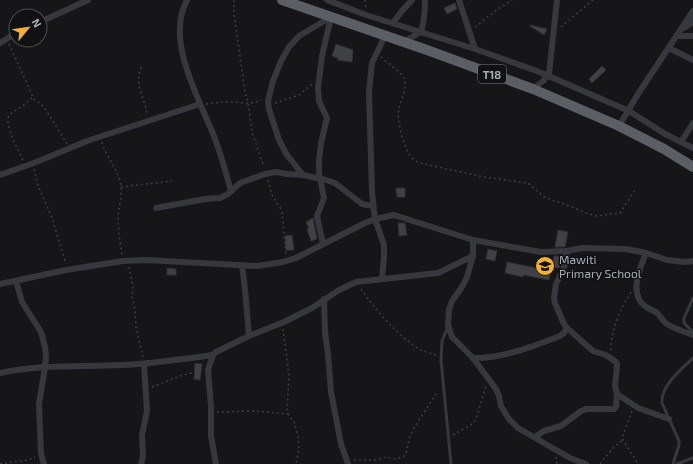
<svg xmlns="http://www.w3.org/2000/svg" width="693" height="464" font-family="'Exo 2',sans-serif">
  <rect width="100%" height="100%" fill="#161618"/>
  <g fill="#404145" stroke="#303034">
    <polygon points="455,3 457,9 447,14 444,8"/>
    <polygon points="530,25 547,29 544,35 530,26"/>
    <polygon points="336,44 353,50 352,62 337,60 338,58 332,56"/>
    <polygon points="602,66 606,70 592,83 589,79"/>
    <polygon points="396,188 405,188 405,197 397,197"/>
    <polygon points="313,218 317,239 311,241 307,229 309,228 306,222"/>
    <polygon points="398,223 405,223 407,235 399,236"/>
    <polygon points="558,230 568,232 565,247 555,247"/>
    <polygon points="292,235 294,250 286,250 285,236"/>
    <polygon points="488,249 497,251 495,261 486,259"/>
    <polygon points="554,256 562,256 559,268 552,267"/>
    <polygon points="507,262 551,271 549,280 524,275 523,277 505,273"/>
    <polygon points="167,268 176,269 176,275 167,275"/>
    <polygon points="195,363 202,364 200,380 194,379"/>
  </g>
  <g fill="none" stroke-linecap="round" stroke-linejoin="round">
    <g stroke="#3d3f44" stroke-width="1.5" stroke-dasharray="2 3" stroke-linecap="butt">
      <polyline points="234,0 234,14 245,92 248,103 252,132 264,167"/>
      <polyline points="365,0 366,9"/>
      <polyline points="475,27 498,9 512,0"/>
      <polyline points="561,27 593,0"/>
      <polyline points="9,44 34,99 41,104 46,110 67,144"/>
      <path d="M381,57c6,6 19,14 23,21 4,9 -3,21 -5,30 -3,11 5,42 13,50 2,2 5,4 8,5l64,14 44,6 16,14 28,10 14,6 11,3 23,-3 15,-23"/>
      <path d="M141,67c-7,20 4,30 6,48"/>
      <polyline points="275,103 299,95 312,84"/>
      <path d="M206,104c8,-1 15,-2 23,-2 11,0 23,3 32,-2"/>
      <path d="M102,142c4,16 18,29 19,45 1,9 -2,19 -3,28 0,14 2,27 4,40"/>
      <path d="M23,160c-5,-11 -19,-34 -14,-45l16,-11 8,-7"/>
      <polyline points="34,169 37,183 52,218 66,264"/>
      <polyline points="268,180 272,195 281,209 282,213 286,255"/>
      <polyline points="121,187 172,181"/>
      <polyline points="129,267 133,288 132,296 135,310 136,327 143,357"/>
      <path d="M361,289c14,20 38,49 60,61 4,2 10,3 15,5"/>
      <polyline points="283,329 289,375 287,410 289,416 294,422 298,436 299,449 296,464"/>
      <path d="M611,350c0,-20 9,-41 20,-58"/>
      <polyline points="152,387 183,375 201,371"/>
      <polyline points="632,411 622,438 638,464"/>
      <polyline points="217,412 255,411 288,414"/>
      <polyline points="453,435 472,424 476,419 486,386"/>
      <polyline points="556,457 557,464"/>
      <path d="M354,460h21l11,-3 9,2 8,-2c6,-6 4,-16 8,-23 8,-15 18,-29 27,-43"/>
      <polyline points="0,464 28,460 35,457"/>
      <polyline points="600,464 613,448 623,440"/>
    </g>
    <g stroke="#37383d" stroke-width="3">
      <polyline points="693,298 684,318 684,323 693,332"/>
      <polyline points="448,326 442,341 441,360 451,464"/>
      <path d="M673,464l6,-19v-4l-17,-38c-2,-16 20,-35 31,-45"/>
      <polyline points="677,464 693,458"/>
    </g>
    <g stroke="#37383d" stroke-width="6">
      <path d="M187,0c-21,38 9,93 24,129 9,20 14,41 20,62"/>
      <polyline points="327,0 366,15 475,49 537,71 629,111 665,134 693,148"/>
      <polyline points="459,0 475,49"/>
      <polyline points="40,22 88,0"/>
      <polyline points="393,23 401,12 412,0"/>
      <polyline points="684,28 690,24 693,20"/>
      <polyline points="677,36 693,36"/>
      <path d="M403,42l18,-10c3,-10 4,-21 4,-32"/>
      <polyline points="0,43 16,33"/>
      <polyline points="669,48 693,60"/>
      <polyline points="533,89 543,81 549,74 557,0"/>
      <polyline points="619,126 638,94 693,11"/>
      <polyline points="681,142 693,123"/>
      <polyline points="0,175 34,163 87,141 200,104"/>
      <polyline points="303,175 287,155 279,140 269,109 268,101 273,81 281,61 289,47 299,36 331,17"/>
      <polyline points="156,208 205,199 220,198 228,194 240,183 265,174 276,172 287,174 303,175 326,180 335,183 362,204 373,206"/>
      <polyline points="473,240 473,256 467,277 462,287 452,301 449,310 448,325 452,337 473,358 496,389 499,396 501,406 509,419 518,428 570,458 586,464"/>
      <polyline points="323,244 317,216 324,198 319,173 319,161 321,143 327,118 319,101 318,88 322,56 331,17"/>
      <polyline points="567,251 565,265 556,284 554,298 555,303 564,324 567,328 593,351 606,355 616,362 617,365 615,386 617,394 638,408 669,419"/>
      <path d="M646,253c-6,15 -18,42 0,54 3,2 7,3 11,6 3,3 6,8 10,11 8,5 17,8 26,11"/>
      <polyline points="382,279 384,257 384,245 375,219 372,192 369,92 372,63 385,36"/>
      <polyline points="16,281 22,302 41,332 45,347 46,357 45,367 39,404 41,454 44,464"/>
      <polyline points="0,284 66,270 123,261 146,260 258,266 283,262 296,258 363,224 375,219 394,215 473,240 541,252 567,251 582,248 626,249 646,253 667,260 685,262 693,261"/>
      <polyline points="324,299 325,332 328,354 331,392 341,444 348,464"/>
      <polyline points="249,336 284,322 312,308 339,290 356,282 438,273 473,256"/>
      <path d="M473,358c28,1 61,-12 87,-22l4,-3 3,-5"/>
      <path d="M0,373c40,-9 81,-6 122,-8 30,-1 60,-6 91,-10"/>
      <polyline points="535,437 544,431 561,426 581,411 586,409 614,409 616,407 617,393"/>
      <polyline points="141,464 143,456 142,435 147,411 144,364"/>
      <polyline points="216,464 211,436 211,407 208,370 213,355 216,352 249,336 245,289 242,265"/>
    </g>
    <polyline stroke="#5b5e65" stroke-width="10" points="282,0 427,50 533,89 619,126 664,149 693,167"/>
  </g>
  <defs>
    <g id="school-disc" transform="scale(1)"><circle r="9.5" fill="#f2b134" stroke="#111113"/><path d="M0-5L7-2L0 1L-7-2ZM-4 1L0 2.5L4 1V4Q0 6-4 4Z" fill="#111"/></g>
  </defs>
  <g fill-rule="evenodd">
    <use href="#school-disc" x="545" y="266"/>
  </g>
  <g text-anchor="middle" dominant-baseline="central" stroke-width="3" stroke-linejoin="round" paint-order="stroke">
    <rect fill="#111113" stroke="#7b7e86" stroke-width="1" x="478" y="65" width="28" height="18" rx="3"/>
    <g font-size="11" font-weight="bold" fill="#a8adb8">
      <text x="492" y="74">T18</text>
    </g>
    <g font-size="12" fill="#a8adb8" stroke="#111113" text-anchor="start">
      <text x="559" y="259">Mawiti<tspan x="559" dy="14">Primary School</tspan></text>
    </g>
  </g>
  <g transform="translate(28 28) rotate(61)"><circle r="19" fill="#111113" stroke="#4d4f55"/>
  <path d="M0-3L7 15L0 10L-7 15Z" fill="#f2b134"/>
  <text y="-6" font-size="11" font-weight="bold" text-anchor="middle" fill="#a8adb8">N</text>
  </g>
</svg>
